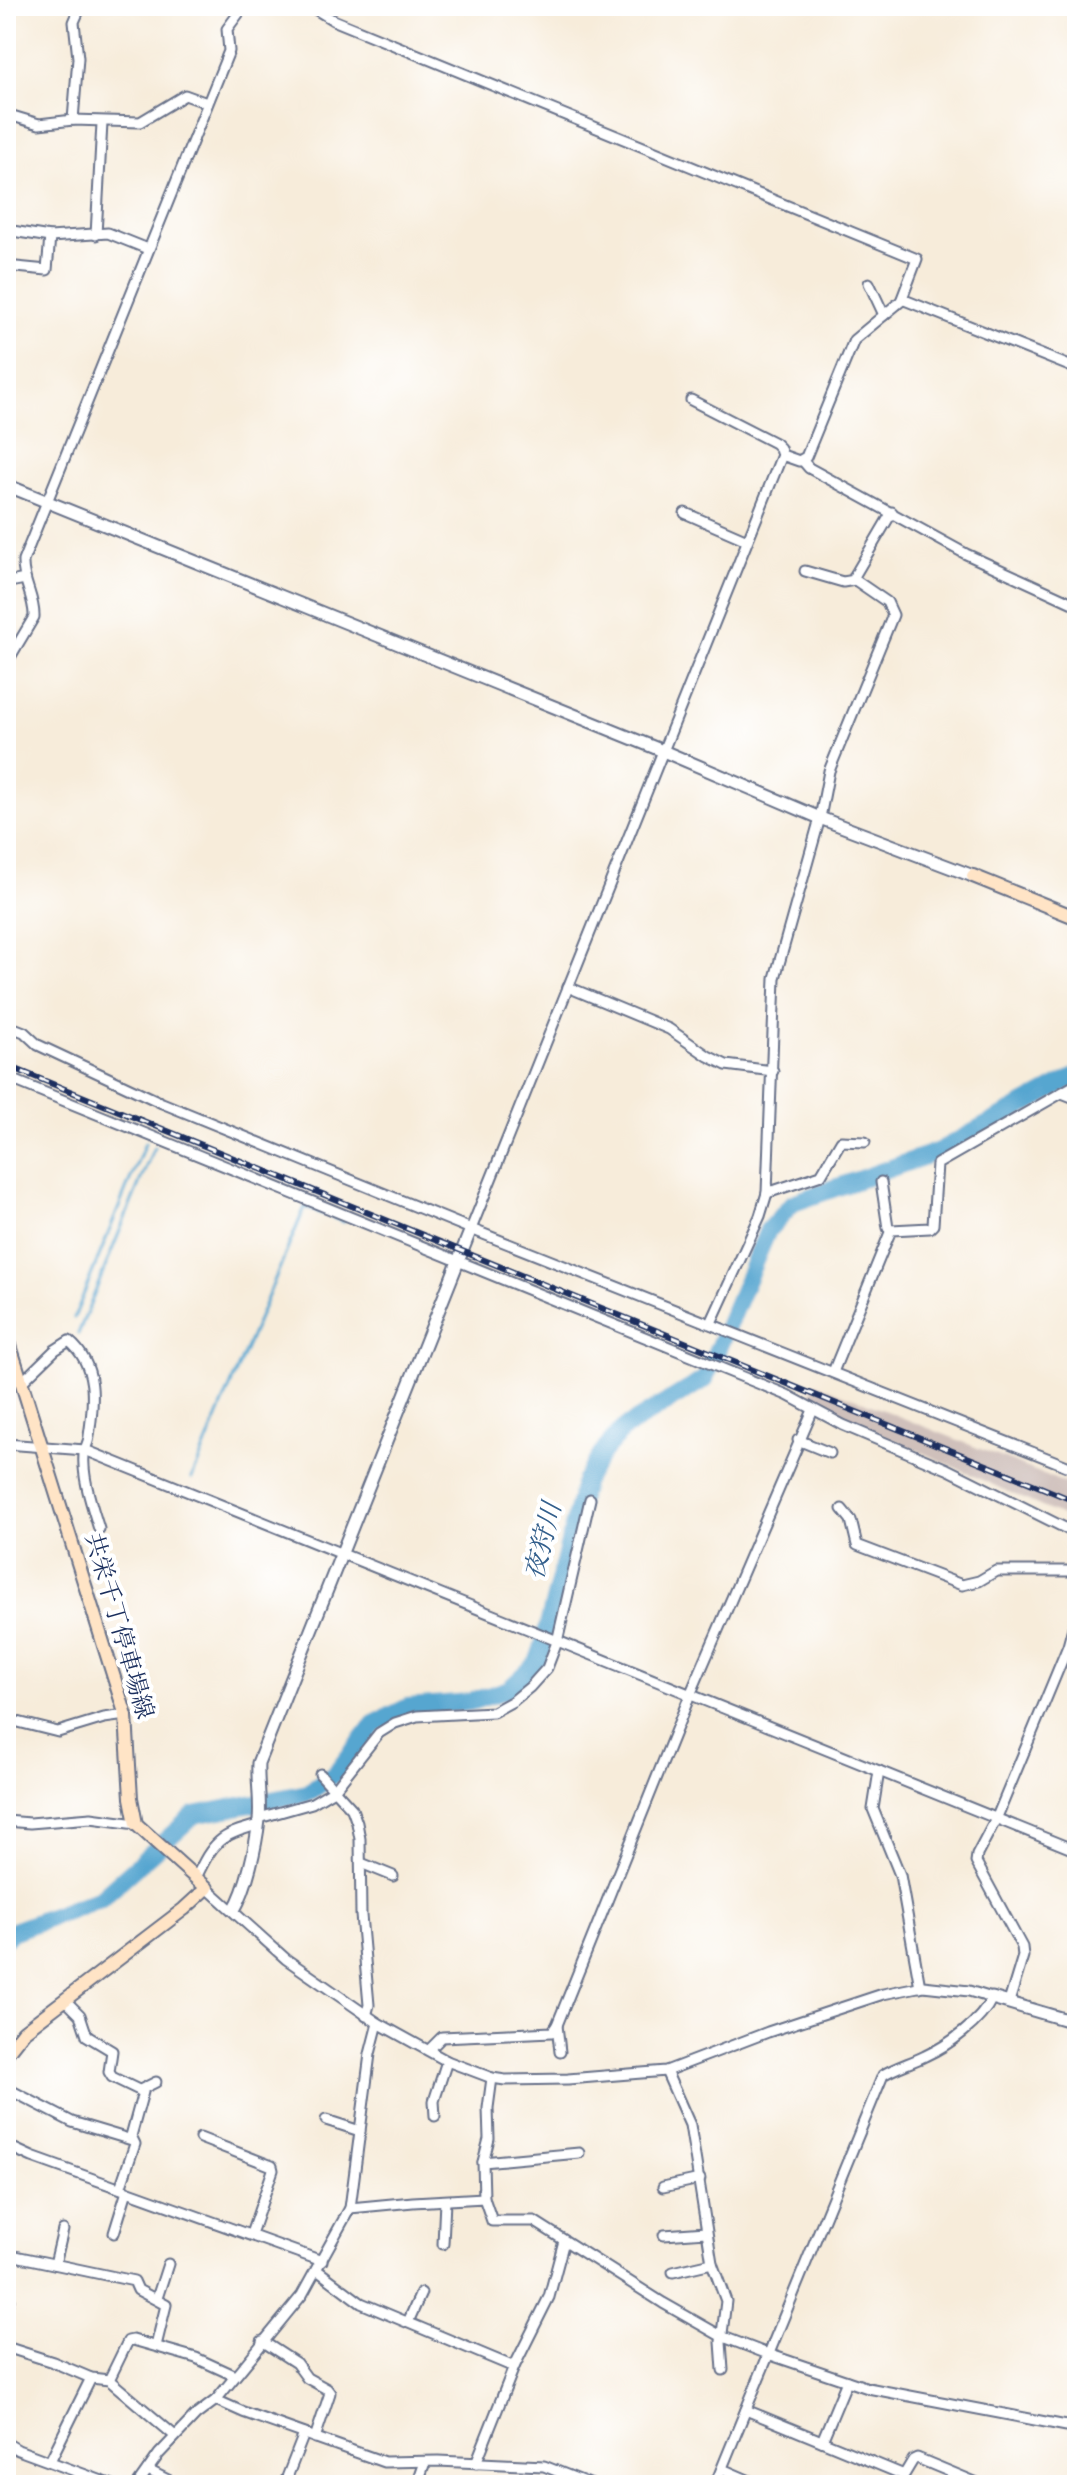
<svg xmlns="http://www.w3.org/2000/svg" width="1083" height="2491" font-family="Cardo,'Noto Serif JP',serif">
  <rect width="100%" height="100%" fill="#fff"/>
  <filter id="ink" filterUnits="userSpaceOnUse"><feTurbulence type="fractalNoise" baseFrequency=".0125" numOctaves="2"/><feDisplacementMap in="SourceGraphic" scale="16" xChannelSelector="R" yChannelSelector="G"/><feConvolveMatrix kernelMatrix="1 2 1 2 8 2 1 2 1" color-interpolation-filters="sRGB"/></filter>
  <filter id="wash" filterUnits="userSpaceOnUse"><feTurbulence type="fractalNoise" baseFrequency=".006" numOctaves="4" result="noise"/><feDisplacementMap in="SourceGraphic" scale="32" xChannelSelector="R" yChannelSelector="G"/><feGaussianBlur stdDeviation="1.8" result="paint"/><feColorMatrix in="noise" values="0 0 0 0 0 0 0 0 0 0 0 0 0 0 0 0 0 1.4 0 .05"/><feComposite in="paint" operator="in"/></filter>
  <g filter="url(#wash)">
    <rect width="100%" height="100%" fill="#f7ecda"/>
    <polygon fill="#cfc0bb" points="816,1383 1077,1488 1077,1523 807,1400"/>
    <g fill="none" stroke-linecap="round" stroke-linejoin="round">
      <g stroke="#56a6d0" stroke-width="3">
        <polyline points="74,1318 145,1143"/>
        <polyline points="78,1334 154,1147"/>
        <polyline points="192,1478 305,1207 344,1222"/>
      </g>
      <polyline stroke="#56a6d0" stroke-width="18" points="6,1938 11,1932 101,1898 194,1815 308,1793 336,1773 374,1724 408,1707 470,1702 509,1689 537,1663 542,1649 585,1480 603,1452 623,1429 705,1379 768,1230 793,1203 939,1151 1077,1076"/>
    </g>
  </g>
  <g filter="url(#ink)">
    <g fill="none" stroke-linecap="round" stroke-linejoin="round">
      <g stroke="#687189" stroke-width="13">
        <g id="minor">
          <polyline points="310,6 333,20 917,259 901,301 854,340 806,457 799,461 782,455 471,1229"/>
          <polyline points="6,114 39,124 73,120 140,122 185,95 207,103"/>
          <polyline points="73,120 78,58 74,22 81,6"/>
          <polyline points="6,230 50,237 108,233 148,249"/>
          <polyline points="96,235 102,123"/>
          <polyline points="6,266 47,270 50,237"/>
          <polyline points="869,283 884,315"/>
          <polyline points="902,299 1077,369"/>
          <polyline points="691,400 775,443 780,448 782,455"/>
          <polyline points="803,461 809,468 966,554 1077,605"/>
          <polyline points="685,513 747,540"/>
          <polyline points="805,571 843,582 855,580"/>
          <polyline points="6,580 15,581 25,579"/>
          <path d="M6,664l28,-47c1,-19 -12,-36 -11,-56l206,-510 -2,-22 17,-23"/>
          <polyline points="568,987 669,1029 708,1056 726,1065 773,1071"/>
          <polyline points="6,1025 24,1032 38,1045 162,1103 471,1229 1077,1470"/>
          <polyline points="6,1077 787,1395 843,1425 947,1469 1077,1534"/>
          <polyline points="1062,1093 1077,1099"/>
          <polyline points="881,1182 888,1228 891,1230"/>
          <polyline points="767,1193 821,1175 841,1141 865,1142"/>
          <polyline points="711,1323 760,1216 767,1193 775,978 820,818 829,771 893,615 887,602 855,580 855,575 892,512"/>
          <polyline points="833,1372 891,1230 930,1228 933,1225 937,1164 1077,1084"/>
          <path d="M22,1382l33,-32 14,-9c29,24 25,61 20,95 0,6 -4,11 -5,18 -2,24 8,52 15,75"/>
          <polyline points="798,1440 830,1453"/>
          <polyline points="6,1444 85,1450 1077,1851"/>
          <polyline points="842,1509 851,1520 857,1545 962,1585 979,1581 996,1571 1077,1571"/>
          <polyline points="1076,1571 1077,1601"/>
          <polyline points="6,1719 58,1732 104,1718 126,1715"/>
          <polyline points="879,1771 873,1809 900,1875 920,1987"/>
          <polyline points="320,1774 352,1809 357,1823 360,1839 361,1915 369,2005 366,2016"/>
          <polyline points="259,1818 312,1803 334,1790 379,1733 395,1723 417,1716 493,1712 513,1701 530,1687 547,1668 557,1642 590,1499"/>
          <polyline points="6,1821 30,1823 91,1818 136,1824"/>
          <polyline points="361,1863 393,1876"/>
          <path d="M196,1878c17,-36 23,-43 62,-53"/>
          <path d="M207,1888l79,71 92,64 69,38 45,17 13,2 63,-1 98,-8 102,-39 115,-38 40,-8 46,5 23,7c-11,24 -43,47 -67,58 -14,7 -29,11 -42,19l-168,410"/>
          <polyline points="65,2000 80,2015 87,2036 112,2051 109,2072 112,2077 143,2092 131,2136 135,2144 120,2188"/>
          <polyline points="1009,2002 1023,1956 1022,1947 976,1862 977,1855 997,1817 1068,1646 1077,1613"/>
          <polyline points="557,2025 560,2052"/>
          <polyline points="429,2050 442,2037 552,2032 557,2025 690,1695 813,1410"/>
          <polyline points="666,2071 690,2125 712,2263 726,2301 721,2342 723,2370"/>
          <polyline points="6,2088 72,2122 132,2140"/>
          <polyline points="142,2089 156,2082"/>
          <polyline points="435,2116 434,2101 447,2061"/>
          <polyline points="326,2120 360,2131"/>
          <polyline points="200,2138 272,2166 273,2170 251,2234"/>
          <polyline points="6,2145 32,2157 322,2261"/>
          <polyline points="483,2162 579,2153"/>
          <polyline points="663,2187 700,2179"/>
          <polyline points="484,2198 483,2162 489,2139 488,2108 492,2078"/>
          <polyline points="350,2208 413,2202 484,2198 492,2221 534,2221 663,2303 721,2336 768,2354 868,2388 1077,2428"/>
          <polyline points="114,2233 127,2191"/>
          <polyline points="664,2235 706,2232"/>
          <polyline points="443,2244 445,2201"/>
          <polyline points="6,2254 134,2281 138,2290 166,2305 156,2346"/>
          <polyline points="55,2264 63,2230"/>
          <polyline points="317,2270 361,2303 514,2367"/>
          <polyline points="673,2272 712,2263"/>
          <polyline points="157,2298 168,2264"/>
          <polyline points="6,2308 9,2300"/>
          <polyline points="408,2322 421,2293"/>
          <polyline points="262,2341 296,2363 307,2378 327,2389 330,2393 315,2438"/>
          <polyline points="6,2347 53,2362 91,2378 109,2380 175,2436"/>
          <polyline points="109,2380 128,2341 133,2340 196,2358 235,2376"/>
          <polyline points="216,2400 243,2412 384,2462 438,2461 544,2466 592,2485"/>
          <polyline points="746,2410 904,2475 913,2460 917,2458 982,2485"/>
          <polyline points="822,2441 847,2381"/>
          <polyline points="6,2443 18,2450 113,2485"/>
          <polyline points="50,2461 91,2378"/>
          <polyline points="476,2463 514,2367 549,2297 564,2241"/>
          <polyline points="722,2469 759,2485"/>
          <polyline points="148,2470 178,2485"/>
          <polyline points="137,2485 159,2454 196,2415 216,2400 302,2295 350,2208 370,2054 378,2023"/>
          <polyline points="284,2485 304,2434"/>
          <polyline points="417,2485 425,2462"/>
          <polyline points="1076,2485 1077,2484"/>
        </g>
      </g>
      <g stroke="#687189" stroke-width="15">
        <g id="tertiary">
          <polyline points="6,485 663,751 820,818 973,876"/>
          <path d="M234,1910c13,-22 22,-64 25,-90 2,-19 -2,-38 -1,-57l213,-534"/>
          <polyline points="992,1998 1077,2023"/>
        </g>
      </g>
      <g stroke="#687189" stroke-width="16">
        <g id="secondary">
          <polyline points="973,876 1077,918"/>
          <polyline points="6,1333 126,1716 131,1798 136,1824 207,1888 184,1909 24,2031 6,2054"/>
        </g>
      </g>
      <use href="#minor" stroke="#fff" stroke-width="9"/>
      <use href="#tertiary" stroke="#fff" stroke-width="11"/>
      <use href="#secondary" stroke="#ffe4c6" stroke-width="12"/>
      <g stroke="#1b2f5e" stroke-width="6">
        <polyline id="rail" points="6,1065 1077,1502"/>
      </g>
      <use href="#rail" stroke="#fff" stroke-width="3" stroke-dasharray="9" stroke-linecap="butt"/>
    </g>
  </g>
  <g text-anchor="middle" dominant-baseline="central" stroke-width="8" stroke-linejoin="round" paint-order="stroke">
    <g font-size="24" fill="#1b2f5e" stroke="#fff">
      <text transform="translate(119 1626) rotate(74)">共栄千丁停車場線</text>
    </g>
    <g font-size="26" font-style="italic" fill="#335f8c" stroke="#fff">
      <text transform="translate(543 1541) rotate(-76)">夜狩川</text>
    </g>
  </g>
  <rect width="1083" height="2491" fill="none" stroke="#fff" stroke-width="32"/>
</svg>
